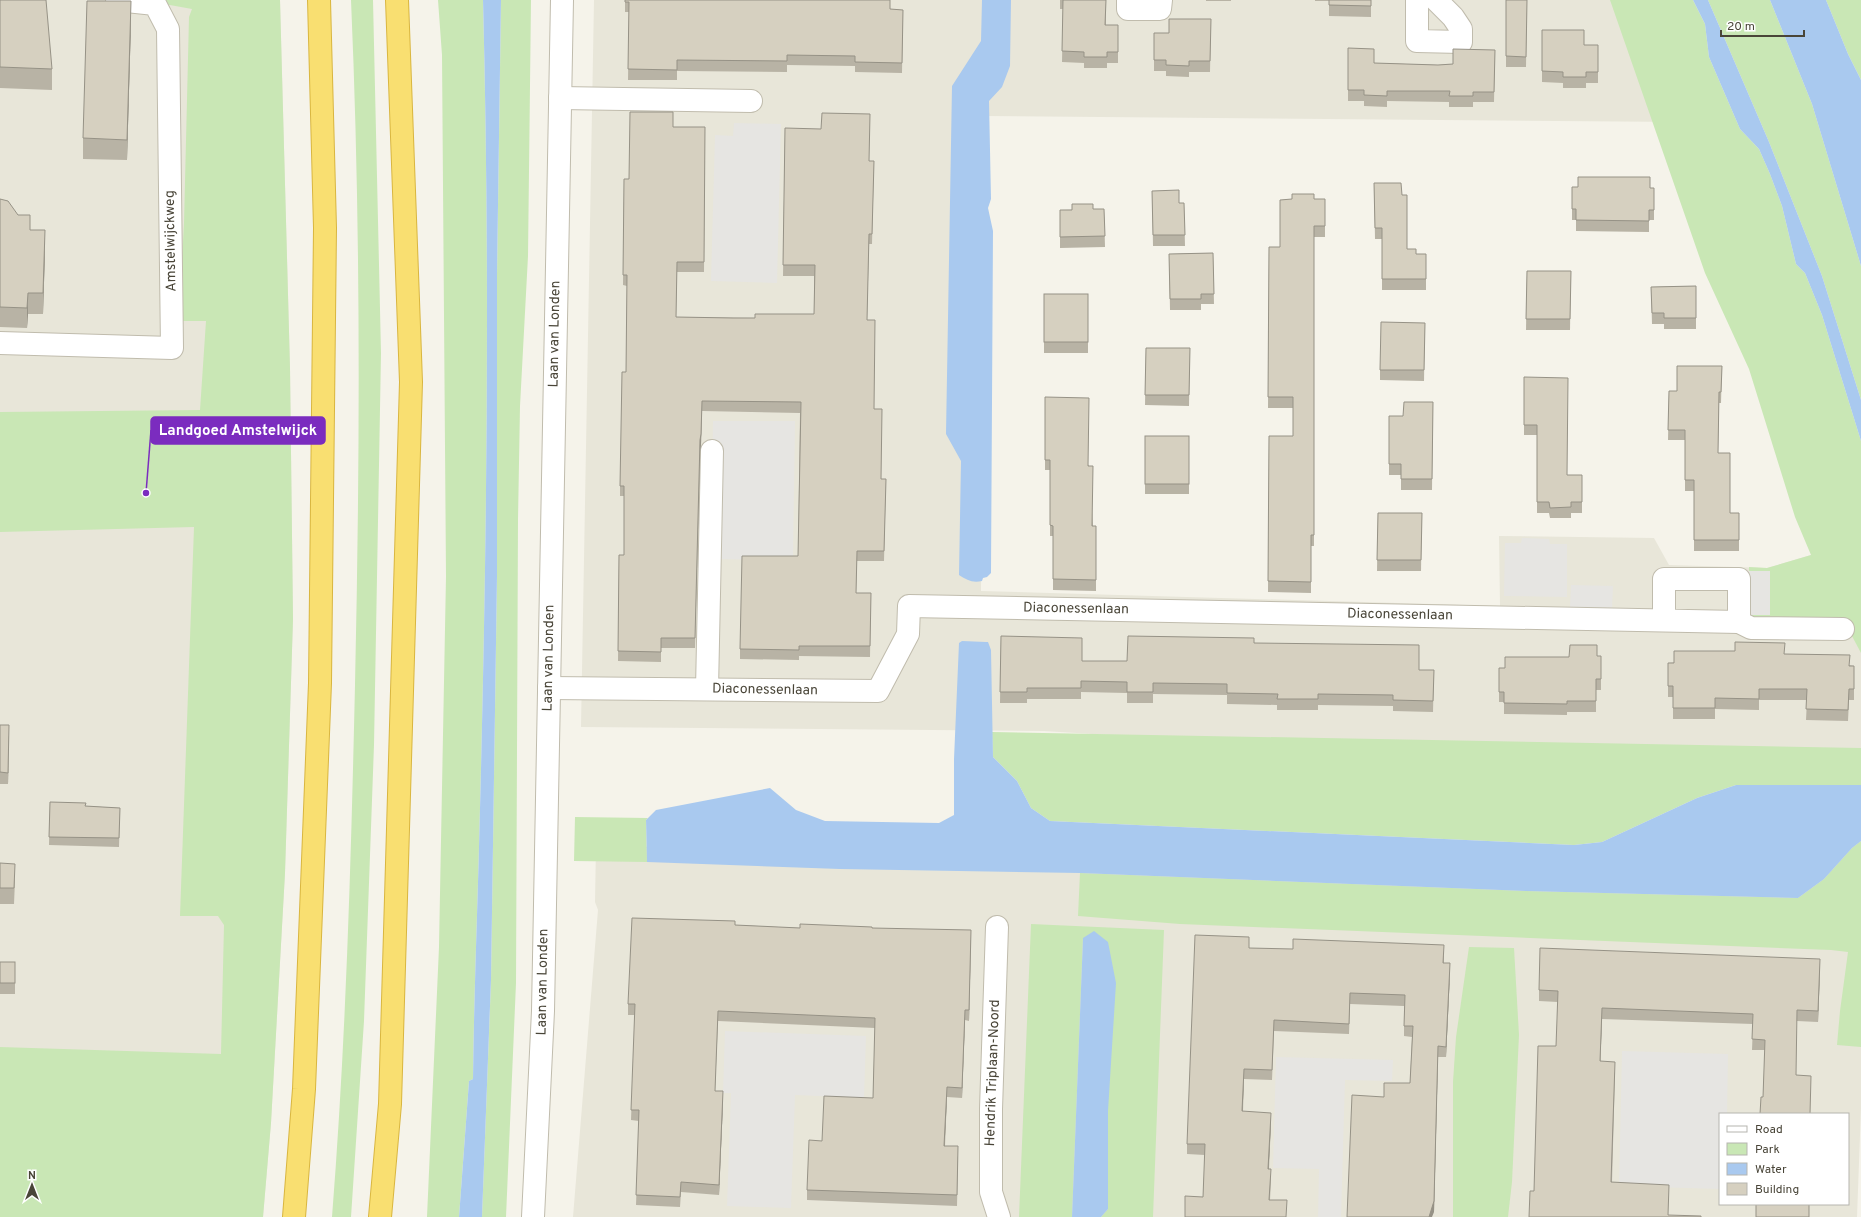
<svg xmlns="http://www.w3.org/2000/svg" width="1861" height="1217" font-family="Overpass,sans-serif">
  <rect width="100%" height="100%" fill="#f5f3ea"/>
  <g fill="#e8e6d9" fill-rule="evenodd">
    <polygon points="0,0 280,0 290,368 293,619 285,873 271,1123 263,1217 0,1217"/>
    <polygon points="594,0 1632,0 1684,122 984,116 981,591 1500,606 1499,536 1654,538 1669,565 1767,568 1811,555 1861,640 1861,754 1109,735 1044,731 581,727"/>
    <path d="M1861,828v280l-4,109h-1284l25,-307 -3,-8 1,-57 647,22zM1720,1114h128v90h-128z"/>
  </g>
  <g fill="#c9e7b5">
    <polygon points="142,0 280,0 290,368 293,619 285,873 271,1123 263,1217 0,1217 0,1047 221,1054 224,925 218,916 180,916 194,527 0,532 0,412 200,410 206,321 179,321 184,223 189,17 192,9"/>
    <path d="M351,0h22l8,353 -7,392 -10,276 -13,196h-19c14,-177 19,-355 23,-532 5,-228 6,-457 -4,-685z"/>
    <path d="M438,0h45c7,269 4,539 -3,808 -2,90 -6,180 -7,271l-4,2 -10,136h-32l12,-270 7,-371 -4,-521z"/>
    <polygon points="501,0 531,0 528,256 520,406 518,520 516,983 506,1217 482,1217 491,980 497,576 497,275"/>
    <polygon points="1610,0 1693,0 1705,24 1709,57 1740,129 1759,149 1770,174 1782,206 1796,264 1805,273 1822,315 1861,441 1861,653 1844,621 1748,619 1749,615 1770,615 1770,572 1749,571 1749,567 1767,568 1811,555 1795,517 1749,369 1705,273"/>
    <polygon points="1708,0 1770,0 1812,104 1861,266 1861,400 1822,276 1769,142"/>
    <polygon points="1826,0 1861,0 1861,80 1848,54"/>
    <polygon points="992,732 1861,748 1861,785 1736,785 1697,798 1602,842 1574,845 1050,821 1031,808 1017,781 993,757"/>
    <polygon points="575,817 648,818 646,820 647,862 574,861"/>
    <polygon points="1861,841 1861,1047 1837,1045 1840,1011 1848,952 1831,950 1180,924 1078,916 1080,873 1526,891 1798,898 1824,879 1852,848"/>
    <polygon points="1031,924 1164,930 1153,1217 1101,1217 1108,1209 1108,1111 1083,938 1072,1217 1019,1217"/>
    <polygon points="1469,947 1514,948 1519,1035 1512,1182 1508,1217 1453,1217 1453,1082 1456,1037"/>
  </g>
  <g fill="#e6e5e2">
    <polygon points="734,123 781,124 777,283 711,281 715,135 733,136"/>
    <polygon points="713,421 795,421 793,560 711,559"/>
    <polygon points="1522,538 1549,539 1550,544 1567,544 1567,597 1504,596 1505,543 1521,543"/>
    <rect x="1749" y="571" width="21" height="44"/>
    <polygon points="1571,585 1613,586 1612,608 1570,607"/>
    <polygon points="725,1031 866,1036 864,1098 795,1095 791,1208 727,1206 731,1093 723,1093"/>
    <polygon points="1622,1051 1728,1054 1727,1114 1720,1114 1720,1189 1619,1186"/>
    <polygon points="1276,1057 1393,1060 1392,1081 1345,1080 1341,1217 1318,1217 1319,1169 1273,1168"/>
  </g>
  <g fill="#a9c9ef">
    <path d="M483,0h18l-4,275v301l-6,404 -9,237h-23l10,-136 4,-2c1,-91 5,-181 7,-271 7,-270 10,-539 3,-808z"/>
    <path d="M982,0h29l-1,66 -8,21 -13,14 2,98 -3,9 5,23 -2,342 -4,4 -4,1 -1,3c-10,2 -15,-1 -23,-6l2,-114 -15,-27 6,-348 29,-45z"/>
    <polygon points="1693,0 1708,0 1769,142 1822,276 1861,400 1861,441 1822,315 1805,273 1796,264 1782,206 1770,174 1759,149 1740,129 1709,57 1705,24"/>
    <polygon points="1770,0 1826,0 1848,54 1861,80 1861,266 1812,104"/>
    <polygon points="962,641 986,642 988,642 991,650 993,757 1017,781 1031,808 1050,821 1574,845 1602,842 1697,798 1736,785 1861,785 1861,841 1852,848 1824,879 1798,898 1526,891 1080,873 840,869 647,862 646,820 656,810 770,788 796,810 825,821 939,823 954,815 954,759 959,643"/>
    <polygon points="1094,931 1108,942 1116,983 1108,1111 1108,1209 1101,1217 1072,1217 1083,938"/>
  </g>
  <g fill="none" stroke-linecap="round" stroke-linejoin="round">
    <g stroke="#c0bcad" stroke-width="24">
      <g id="minor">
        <polyline points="1128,0 1128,9 1160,9 1161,0"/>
        <polyline points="1417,0 1417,41 1461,42 1461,29 1453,17 1436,0"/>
        <polyline points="560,98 751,101"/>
        <polyline points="0,343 172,348 168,29 155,4 117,0"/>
        <polyline points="1739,622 1751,628 1843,629"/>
        <polyline points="549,688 878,691 908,634 909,606 1739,622 1739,579 1664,579 1664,620"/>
        <polyline points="707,689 712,451"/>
        <polyline points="997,927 991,1109 991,1192 999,1217"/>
        <polyline points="533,1217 543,1011 562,0"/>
      </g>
    </g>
    <g stroke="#d9b640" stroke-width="24">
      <g id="highway">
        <polyline points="294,1217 304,1089 320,683 325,228 319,0"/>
        <polyline points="380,1217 390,1104 411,382 397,0"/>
      </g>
    </g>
    <use href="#minor" stroke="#fff" stroke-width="22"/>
    <use href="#highway" stroke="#f9df71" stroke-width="22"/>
  </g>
  <g fill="#b8b3a5">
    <polygon points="0,0 52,69 52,90 0,88"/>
    <polygon points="625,0 903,10 902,73 855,72 855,66 787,65 787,72 677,71 677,80 628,80 629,12 625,12"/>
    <polygon points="1060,0 1106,0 1106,25 1118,25 1118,63 1107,63 1107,68 1084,68 1084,63 1062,62 1063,9 1060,9"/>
    <rect x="1206" y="0" width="25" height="1"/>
    <polygon points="1315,0 1371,0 1371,17 1329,16 1329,1 1315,1"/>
    <polygon points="1506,0 1527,0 1526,67 1506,67"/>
    <polygon points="1211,19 1210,72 1189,72 1189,77 1166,76 1166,71 1154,71 1154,33 1169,33"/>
    <polygon points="131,22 127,160 83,159 83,138"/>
    <polygon points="1542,30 1584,45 1598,45 1598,83 1586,83 1586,88 1563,88 1563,83 1542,82"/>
    <polygon points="1348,48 1374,63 1438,65 1453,64 1495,50 1494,102 1473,102 1473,107 1449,107 1449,102 1387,101 1387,107 1364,106 1364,101 1348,101"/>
    <polygon points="673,127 705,127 704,272 677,272 676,317 755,318 814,314 814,276 783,276 785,128 869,161 874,161 872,244 869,244 867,320 874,409 881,479 886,479 884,561 857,561 856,593 871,593 870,657 799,656 799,660 740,659 740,649 798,556 800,413 702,411 701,445 700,451 695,648 661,648 661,662 618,661 619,555 624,555 624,496 620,496 620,486 626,372 627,286 623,285 624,179 629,179"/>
    <polygon points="1374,183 1402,195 1407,249 1416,254 1426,254 1426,290 1382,290 1382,239 1375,239"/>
    <polygon points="1572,187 1654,188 1654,220 1649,220 1649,232 1576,231 1576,220 1572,220"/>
    <polygon points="1152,191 1179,203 1184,203 1185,246 1153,246"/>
    <polygon points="0,199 18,215 30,230 45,251 43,314 28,314 27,328 0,327"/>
    <polygon points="1314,199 1325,199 1325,237 1314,237 1314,546 1311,546 1311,593 1268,592 1269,436 1293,436 1293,408 1268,408 1269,247 1280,247"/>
    <polygon points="1104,209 1105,247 1060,248 1060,210"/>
    <polygon points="1213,253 1214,304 1201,304 1201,310 1170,310 1169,254"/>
    <polygon points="1527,271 1571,271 1570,330 1526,330"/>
    <polygon points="1696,286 1696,329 1664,329 1664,324 1652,324 1651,287"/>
    <rect x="1044" y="294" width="44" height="59"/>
    <polygon points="1425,323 1424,381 1380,380 1380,370"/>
    <polygon points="1146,348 1190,348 1189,406 1145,405"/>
    <polygon points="1722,366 1721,403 1719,403 1718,453 1730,513 1739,513 1739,551 1694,551 1694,491 1685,491 1685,440 1668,440 1669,391 1677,391"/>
    <polygon points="1524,377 1567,475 1582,475 1582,513 1571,513 1571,518 1550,518 1549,513 1537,513 1537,435 1524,435"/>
    <polygon points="1045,397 1089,466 1093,526 1096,526 1096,591 1053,590 1053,536 1050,536 1050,470 1045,470"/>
    <polygon points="1433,402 1432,490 1401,490 1401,475 1389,475 1389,416 1403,416"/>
    <rect x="1145" y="436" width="44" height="58"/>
    <polygon points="1378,513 1422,513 1421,571 1377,571"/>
    <polygon points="1001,636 1082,661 1127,661 1254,643 1419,670 1434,670 1433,712 1393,711 1393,706 1318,705 1318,710 1277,710 1277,705 1227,704 1227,695 1153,694 1153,703 1127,703 1127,693 1081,692 1081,699 1027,699 1027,703 1000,703"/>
    <polygon points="1785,654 1854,666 1854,700 1849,700 1848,721 1806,720 1807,700 1759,700 1759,710 1715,709 1715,719 1673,719 1673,697 1668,697 1668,663"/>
    <polygon points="1601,656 1601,690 1596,690 1596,712 1567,712 1567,715 1504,714 1504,702 1499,702 1499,668 1505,668 1569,657"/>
    <polygon points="0,725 9,737 8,784 0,784"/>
    <polygon points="50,802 85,806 120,808 119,847 49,845"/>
    <polygon points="0,863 15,880 14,904 0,904"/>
    <polygon points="735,925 800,928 872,928 971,940 969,1021 965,1020 962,1098 947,1097 945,1146 958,1157 957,1206 807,1200 807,1190 822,1141 873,1098 875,1028 718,1021 715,1091 723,1102 719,1195 681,1192 680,1207 636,1205 639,1121 631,1120 635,1015 628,1015 628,1004"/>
    <polygon points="1249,948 1444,956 1444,963 1450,973 1446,1057 1438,1057 1434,1212 1384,1097 1410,1083 1412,1037 1404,1036 1404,1006 1350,1004 1349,1034 1274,1031 1272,1080 1244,1079 1243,1111 1271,1123 1269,1169 1271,1179 1270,1200 1203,1197 1205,1155 1187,1154 1187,1144"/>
    <rect x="0" y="962" width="15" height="32"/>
    <polygon points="1820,970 1818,1022 1797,1021 1763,1097 1765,1050 1752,1050 1753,1024 1602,1019 1600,1061 1615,1073 1612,1182 1669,1195 1529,1217 1534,1191 1556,1046 1558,1002 1539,1001 1539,990"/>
  </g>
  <g fill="#969286">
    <polygon points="131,1 131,22 127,160 127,140"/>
    <polygon points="45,230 45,251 43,314 43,293"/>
    <polygon points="28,293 28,314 27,328 27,308"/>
    <polygon points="702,401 701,445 700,451 695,648 700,440"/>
    <polygon points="9,725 9,737 8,784 8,773"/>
    <polygon points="971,930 971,940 969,1021 969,1010"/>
    <polygon points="1820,959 1820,970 1818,1022 1818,1011"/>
    <polygon points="1450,963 1450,973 1446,1057 1446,1047"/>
    <polygon points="1602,1008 1602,1019 1600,1072 1600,1061"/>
    <polygon points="965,1010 965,1020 962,1098 962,1088"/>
    <polygon points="1438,1057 1434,1212 1432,1217 1429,1217"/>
    <polygon points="1244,1069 1244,1079 1242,1121 1242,1111"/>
    <polygon points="947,1087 947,1097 944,1156 944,1146"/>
    <polygon points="723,1091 723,1102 719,1195 719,1185"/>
    <polygon points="1271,1113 1271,1123 1268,1179 1268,1169"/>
  </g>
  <g fill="#d6d0c0" stroke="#969286">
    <polygon points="0,0 46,0 52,69 0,67"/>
    <polygon points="625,0 890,0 890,9 903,10 902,63 855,62 855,56 787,55 787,61 677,60 677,70 628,69 629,2 625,2"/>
    <polygon points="1063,0 1106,0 1105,25 1118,25 1118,52 1107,52 1107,57 1084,57 1084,52 1062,51"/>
    <polygon points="1329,0 1371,0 1371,6 1329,5"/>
    <polygon points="1506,0 1527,0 1526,57 1506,56"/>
    <polygon points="87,1 131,1 127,140 83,138"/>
    <polygon points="1169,19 1211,19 1210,61 1189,61 1189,66 1166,65 1166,60 1154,60 1154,33 1169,33"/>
    <polygon points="1542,30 1584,30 1584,45 1598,45 1598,72 1586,72 1586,77 1563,77 1563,72 1542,71"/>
    <polygon points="1348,48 1374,49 1374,63 1438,65 1453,64 1453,49 1495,50 1494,92 1473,92 1473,96 1449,96 1450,91 1387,91 1387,96 1364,95 1364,90 1348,90"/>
    <polygon points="630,112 673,112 673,127 705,127 704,262 677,262 676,317 733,318 755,318 755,314 814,314 815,265 783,265 785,128 821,129 822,113 870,114 869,161 874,161 872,234 869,234 867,320 875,320 874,409 882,409 881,479 886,479 884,551 857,551 856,593 871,593 870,646 799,646 799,650 740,649 742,556 798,556 801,402 702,401 701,434 700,440 695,638 661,638 661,652 618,651 619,555 624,555 624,486 620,486 622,372 626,372 627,275 623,275 624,179 629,179"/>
    <polygon points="1578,177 1650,177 1650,188 1654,188 1654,210 1649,210 1649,221 1576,220 1576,209 1572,209 1572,187 1578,187"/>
    <polygon points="1374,183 1401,183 1402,195 1407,195 1407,249 1416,249 1416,254 1426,254 1426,279 1382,279 1382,228 1375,228"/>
    <polygon points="1179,190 1179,203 1184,203 1185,235 1153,235 1152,191"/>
    <polygon points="1292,194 1314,194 1314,199 1325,199 1325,226 1314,226 1314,535 1311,535 1311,582 1268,581 1269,436 1293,436 1293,397 1268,397 1269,247 1280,247 1280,200 1292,199"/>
    <polygon points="0,199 8,201 18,215 30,215 30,230 45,230 43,293 28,293 27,308 0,307"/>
    <polygon points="1072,204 1093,204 1093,209 1104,209 1105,236 1060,237 1060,210 1072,210"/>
    <polygon points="1213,253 1214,294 1201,294 1201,299 1170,299 1169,254"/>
    <polygon points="1527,271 1571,271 1570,319 1526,319"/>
    <polygon points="1696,286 1696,318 1664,318 1664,313 1652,313 1651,287"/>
    <rect x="1044" y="294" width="44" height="48"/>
    <polygon points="1381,322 1425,323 1424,370 1380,370"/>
    <polygon points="1146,348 1190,348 1189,395 1145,395"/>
    <polygon points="1677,366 1722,366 1721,392 1719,392 1718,453 1730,453 1730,513 1739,513 1739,540 1694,540 1694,480 1685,480 1685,430 1668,430 1669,391 1677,391"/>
    <polygon points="1524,377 1568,378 1567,475 1582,475 1582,502 1571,502 1571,507 1550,508 1549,502 1537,502 1537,425 1524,425"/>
    <polygon points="1045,397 1089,398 1088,466 1093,466 1092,526 1096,526 1096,580 1053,579 1053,526 1050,525 1050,460 1045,460"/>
    <polygon points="1404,402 1433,402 1432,479 1401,479 1401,464 1389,464 1389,416 1403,416"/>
    <rect x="1145" y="436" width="44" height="48"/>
    <polygon points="1378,513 1422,513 1421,560 1377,560"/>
    <polygon points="1001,636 1082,638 1082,661 1127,661 1128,636 1254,638 1254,643 1419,645 1419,670 1434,670 1433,701 1393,700 1393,695 1318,694 1318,699 1277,699 1278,694 1227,693 1227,684 1153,683 1153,692 1127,692 1127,682 1081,681 1081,688 1027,688 1027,692 1000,692"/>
    <polygon points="1735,642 1785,643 1784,654 1850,655 1849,666 1854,666 1854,689 1849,689 1848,710 1806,709 1807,689 1759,689 1759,699 1715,698 1715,708 1673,708 1673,686 1668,686 1668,663 1674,663 1674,651 1735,651"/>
    <polygon points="1570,645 1597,645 1597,656 1601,656 1601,679 1596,679 1596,701 1567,701 1567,704 1504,703 1504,692 1499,692 1499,668 1505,668 1505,657 1569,657"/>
    <polygon points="0,725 9,725 8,773 0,772"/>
    <polygon points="50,802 86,803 85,806 120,808 119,838 49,837"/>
    <polygon points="0,863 15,864 14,888 0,888"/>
    <polygon points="632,918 735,921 735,925 800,928 800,924 872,927 872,928 971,930 969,1010 965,1010 962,1088 947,1087 944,1146 958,1146 957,1195 807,1190 809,1140 822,1141 824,1096 873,1098 875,1018 718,1011 715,1091 723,1091 719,1185 681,1182 680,1197 636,1195 639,1110 631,1110 635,1004 628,1004"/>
    <polygon points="1195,935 1249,937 1249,948 1293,949 1293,939 1444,945 1443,963 1450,963 1446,1047 1438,1046 1434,1201 1429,1217 1347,1217 1352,1095 1384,1097 1384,1083 1410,1083 1413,1026 1404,1026 1405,995 1350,993 1349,1024 1274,1020 1272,1070 1244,1069 1242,1111 1271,1113 1268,1169 1271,1169 1269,1200 1287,1200 1286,1217 1185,1217 1185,1196 1203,1197 1205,1144 1187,1144"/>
    <polygon points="1540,948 1820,959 1818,1011 1797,1010 1796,1075 1811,1076 1810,1114 1760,1114 1761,1097 1763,1097 1765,1040 1752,1039 1753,1014 1602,1008 1600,1061 1615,1062 1611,1182 1669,1185 1668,1215 1701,1216 1701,1217 1529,1217 1530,1191 1534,1191 1538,1046 1556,1046 1558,991 1539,990"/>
    <rect x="0" y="962" width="15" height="21"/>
    <rect x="1756" y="1204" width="53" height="13"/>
  </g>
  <g text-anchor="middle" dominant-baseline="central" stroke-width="4" stroke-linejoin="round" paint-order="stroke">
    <g font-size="14" fill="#494538" stroke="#fff">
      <text transform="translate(171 241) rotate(-91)">Amstelwijckweg</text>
      <text transform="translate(555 334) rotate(-89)">Laan van Londen</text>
      <text transform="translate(1076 609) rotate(1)">Diaconessenlaan</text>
      <text transform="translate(1400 615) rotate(1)">Diaconessenlaan</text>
      <text transform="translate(549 658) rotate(-89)">Laan van Londen</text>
      <text transform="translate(765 690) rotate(1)">Diaconessenlaan</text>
      <text transform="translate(543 982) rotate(-89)">Laan van Londen</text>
      <text transform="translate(993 1073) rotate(-88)">Hendrik Triplaan-Noord</text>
    </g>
  </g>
  <path fill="none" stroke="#7b2cbf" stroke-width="1.5" d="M146 493L151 430"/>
  <circle fill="#7b2cbf" stroke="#fff" stroke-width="1.5" cx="146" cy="493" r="4"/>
  <rect fill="#7b2cbf" stroke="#7b2cbf" stroke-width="1.5" x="151" y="417" width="174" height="27" rx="4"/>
  <g font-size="15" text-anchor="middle" font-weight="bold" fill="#fff">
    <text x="238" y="435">Landgoed Amstelwijck</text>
  </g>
  <rect x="1719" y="1113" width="130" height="92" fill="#ffffff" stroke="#b6b5af"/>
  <rect x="1727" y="1126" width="20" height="6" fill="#ffffff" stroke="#b6b5af"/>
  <text x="1755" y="1133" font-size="12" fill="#494538">Road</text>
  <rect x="1727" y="1143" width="20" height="12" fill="#c9e7b5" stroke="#b6b5af"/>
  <text x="1755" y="1153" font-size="12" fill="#494538">Park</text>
  <rect x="1727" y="1163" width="20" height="12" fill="#a9c9ef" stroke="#b6b5af"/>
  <text x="1755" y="1173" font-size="12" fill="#494538">Water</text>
  <rect x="1727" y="1183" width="20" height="12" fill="#d6d0c0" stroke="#b6b5af"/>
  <text x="1755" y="1193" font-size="12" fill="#494538">Building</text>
  <g transform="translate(32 1185)" stroke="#ffffff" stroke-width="3" paint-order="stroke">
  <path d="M0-3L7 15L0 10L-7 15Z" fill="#494538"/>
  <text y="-6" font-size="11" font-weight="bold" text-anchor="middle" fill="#494538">N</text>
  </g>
  <path d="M1721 30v6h83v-6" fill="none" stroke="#494538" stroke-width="2"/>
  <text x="1727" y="30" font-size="12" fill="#494538" stroke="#ffffff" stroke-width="3" paint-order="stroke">20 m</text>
</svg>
